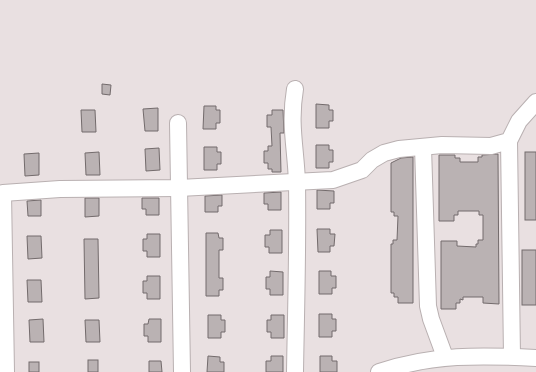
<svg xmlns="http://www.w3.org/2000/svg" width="536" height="372" font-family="'Golos Text',sans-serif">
  <rect width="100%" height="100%" fill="#e9e0e1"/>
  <g fill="#bab2b3" stroke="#736b6c">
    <polygon points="102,84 111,85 110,95 102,94"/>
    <polygon points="316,104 329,105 329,110 333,110 333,121 329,121 329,128 316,128"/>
    <polygon points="204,106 216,106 216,110 220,110 220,123 216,123 216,129 203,129"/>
    <polygon points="158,108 158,131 145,131 143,109"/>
    <polygon points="81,110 95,110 96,132 82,132"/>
    <polygon points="272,110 283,110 284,133 280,133 281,172 272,172 272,169 268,169 268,163 264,163 264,151 268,151 268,146 272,146 271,127 267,127 267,115 272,115"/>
    <polygon points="316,145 329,145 329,150 333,150 333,162 329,162 329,168 316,168"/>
    <polygon points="204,147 217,147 217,152 221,152 221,164 217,164 217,170 204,170"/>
    <polygon points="159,148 160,170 146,171 145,149"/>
    <polygon points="99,152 100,175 86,175 85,153"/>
    <rect x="525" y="152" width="11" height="68"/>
    <polygon points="39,153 39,175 25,176 24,154"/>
    <polygon points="498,154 499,304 483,303 483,297 463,297 463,300 460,299 460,303 456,303 456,309 441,309 441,241 457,241 457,246 476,247 476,244 478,244 478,240 483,240 483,215 479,215 479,211 458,211 458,215 454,215 454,221 439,221 439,155 455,155 455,158 460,158 460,162 478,162 478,157 482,157 482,155"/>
    <polygon points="413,157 413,303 398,303 398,297 394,297 394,293 391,293 391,244 393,244 393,240 397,240 398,216 394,216 394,212 391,212 391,163 401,158"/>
    <polygon points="317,190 334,191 334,203 330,203 330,209 317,209"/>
    <polygon points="281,192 281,210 268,210 268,204 264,204 264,193"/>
    <polygon points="222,195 222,206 218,206 218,212 205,212 205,196"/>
    <polygon points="85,198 99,198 99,216 85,217"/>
    <polygon points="142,198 159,198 159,215 146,215 146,209 142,209"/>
    <polygon points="41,200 41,216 28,216 27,201"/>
    <polygon points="317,229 330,229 330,234 335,234 334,246 330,246 330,252 318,252"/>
    <polygon points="270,230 282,230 282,253 269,253 269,247 265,247 265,235 270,235"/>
    <polygon points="206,233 218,233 219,238 223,238 223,250 219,250 219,278 223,278 223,290 219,290 219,296 206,296"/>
    <polygon points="147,234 160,234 160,257 147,257 147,251 143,251 143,239 147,239"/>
    <polygon points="27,236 41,236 42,258 28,259"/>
    <polygon points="84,239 98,239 99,298 85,299"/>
    <rect x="522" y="250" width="14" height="55"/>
    <polygon points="270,271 283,272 283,295 270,295 270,289 266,289 266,277 270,277"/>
    <polygon points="319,271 331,271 331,276 336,276 336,288 332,288 332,294 319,294"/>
    <polygon points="147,276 160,276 160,299 147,299 147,293 143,293 143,281 147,281"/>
    <polygon points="27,280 41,280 42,302 28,302"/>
    <polygon points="319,314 332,314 332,319 336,319 336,331 332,331 332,337 319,337"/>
    <polygon points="208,315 221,315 221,320 225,320 225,332 221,332 221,338 208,338"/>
    <polygon points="271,315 284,315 284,338 271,338 271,332 267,332 267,320 271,320"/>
    <polygon points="43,319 44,342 30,342 29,320"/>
    <polygon points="149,319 161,319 161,342 148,342 148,336 144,336 144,324 148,324"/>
    <polygon points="85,320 99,320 100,342 86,342"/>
    <polygon points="208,356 220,357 220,362 224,362 224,372 207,372"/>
    <polygon points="271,356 283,356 283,372 266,372 266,361 271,361"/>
    <polygon points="320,356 332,356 332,361 337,361 337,372 320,372"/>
    <rect x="88" y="360" width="10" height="12"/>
    <polygon points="149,361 161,361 162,372 149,372"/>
    <rect x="29" y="362" width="10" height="10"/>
  </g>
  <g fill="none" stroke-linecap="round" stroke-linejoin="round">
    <g stroke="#b9b0b1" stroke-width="18">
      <g id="minor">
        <path d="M295,89c-6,36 1,60 2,94 1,63 -1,126 -2,189"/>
        <polyline points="178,123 182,372"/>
        <polyline points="509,141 512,356"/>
        <polyline points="423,147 428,306 431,319 445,357"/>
        <polyline points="6,372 3,193 60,189 179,188 333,180 362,170 372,160 384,153 399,149 442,145 491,146 509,141 519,121 536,102"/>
        <path d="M379,372c53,-18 102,-17 157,-14"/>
      </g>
    </g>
    <use href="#minor" stroke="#fff" stroke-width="16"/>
  </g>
</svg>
